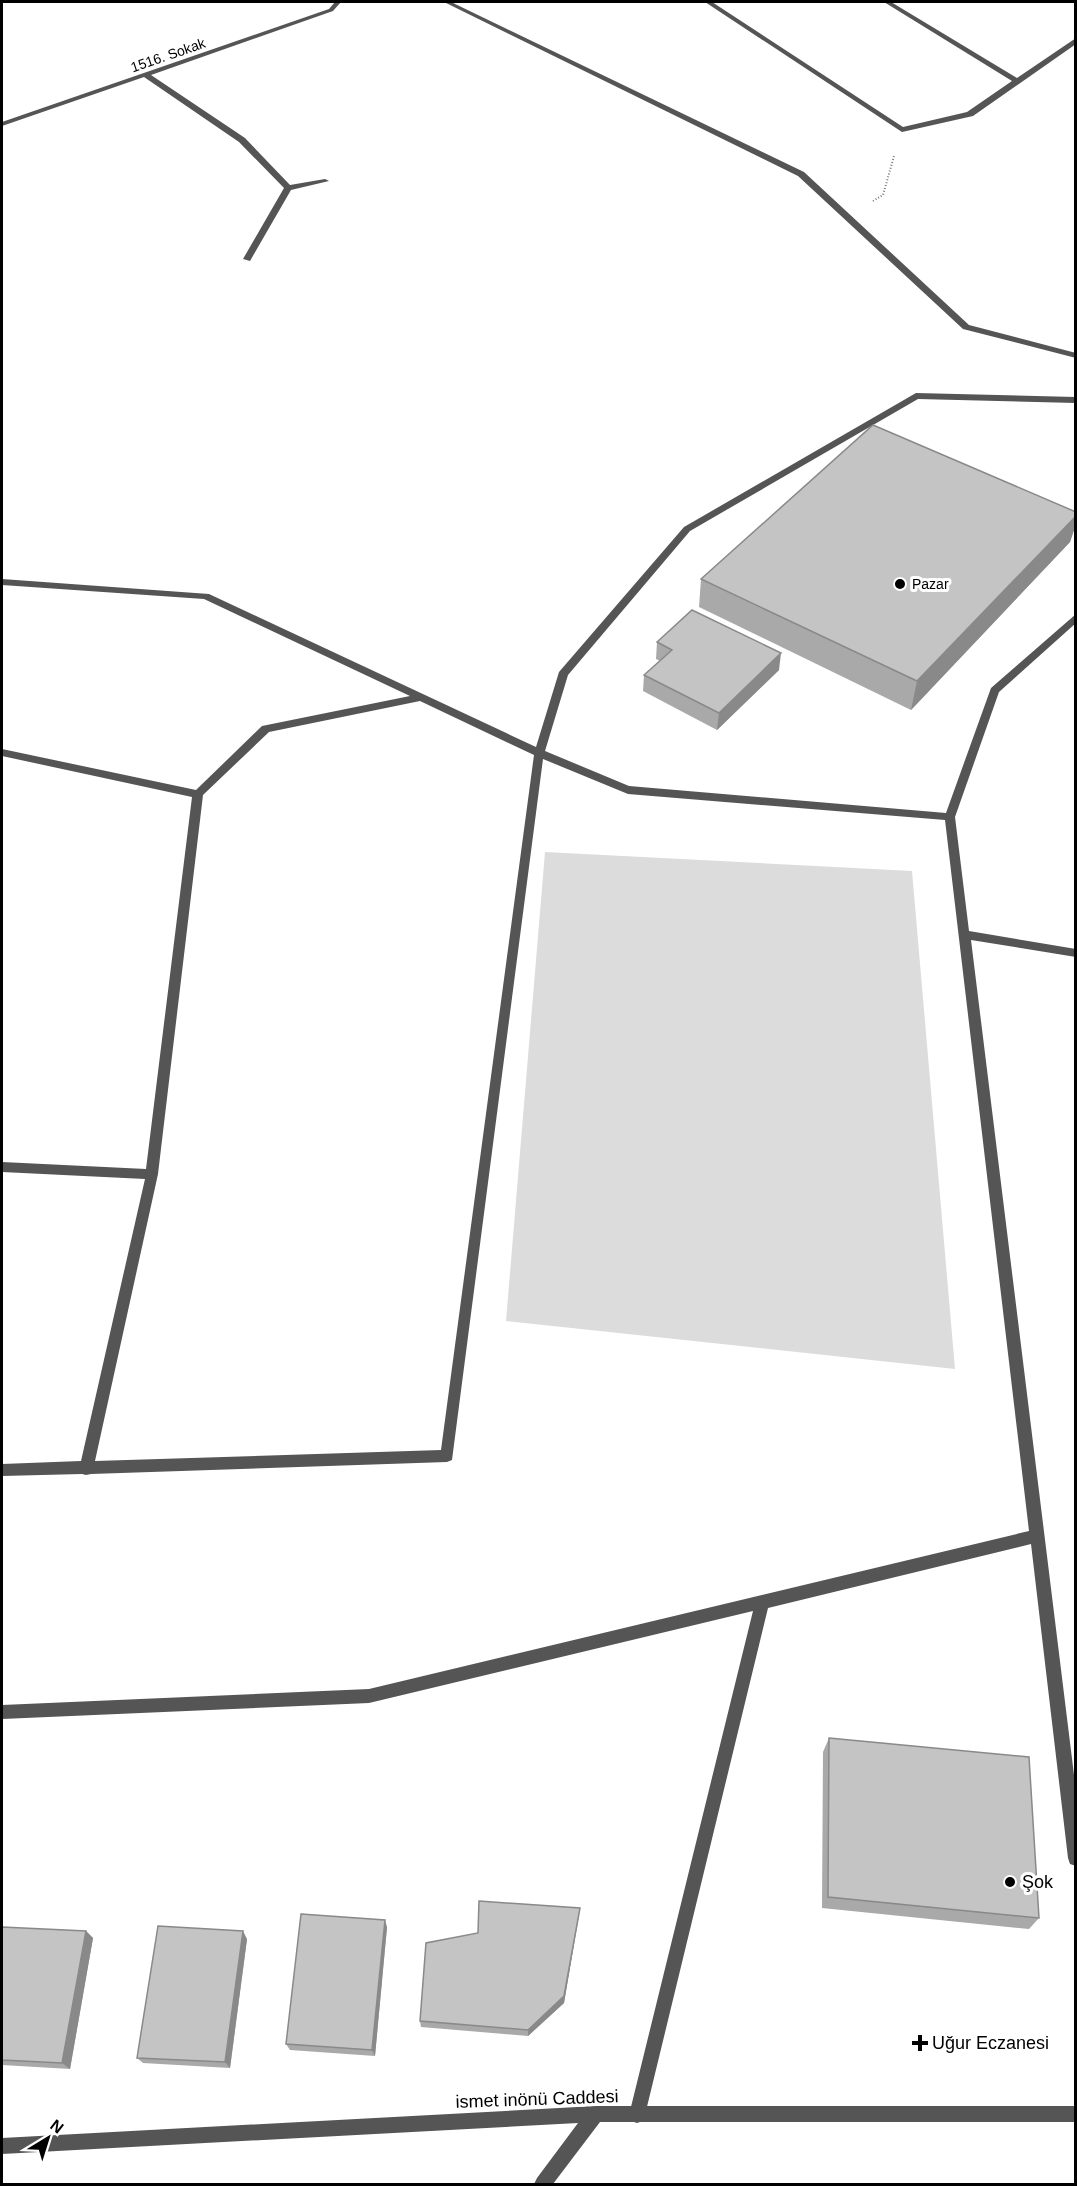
<svg xmlns="http://www.w3.org/2000/svg" width="1077" height="2186" font-family="Helvetica,sans-serif">
  <rect width="100%" height="100%" fill="#fff"/>
  <polygon fill="#dcdcdc" points="545,852 912,871 955,1369 506,1321"/>
  <g fill="none" stroke-linecap="round" stroke-linejoin="round">
    <polyline stroke="#777" stroke-width="2" stroke-dasharray="1 2" stroke-linecap="butt" points="873,201 883,195 894,156"/>
    <g fill="#555" fill-rule="evenodd">
      <polygon points="335,2 341,2 333,11 151,75 245,138 290,185 325,179 329,181 291,190 250,261 243,259 284,188 239,142 144,77 2,126 2,122 329,9"/>
      <polygon points="705,2 712,2 903,127 967,112 1012,81 884,2 891,2 1017,78 1076,38 1076,44 973,116 902,132"/>
      <path d="M916,393l160,4v6l-158,-4 -228,132 -122,144 -23,76 84,35 317,27 45,-125 85,-74v9l-77,69 -44,125 14,114 107,18v8l-105,-17 105,851v75l-6,-2 -2,-6 -37,-314 -263,64 -123,507 -2,6 -6,2 -6,-2 -2,-6 124,-504 -384,92 -367,16v-14l367,-16 660,-158 -84,-711 -317,-26 -85,-35 -91,701 -5,2 -356,12 -5,1 -4,-1 -80,2v-12l79,-3 64,-282 -143,-7v-10l144,7 46,-372 -190,-41v-7l194,41 66,-64 148,-30 -206,-97 -202,-14v-6l207,15 327,153 23,-75 125,-145zM420,701l114,54 -93,695 -346,11 63,-287 45,-379 66,-63z"/>
    </g>
    <g fill="#555" fill-rule="evenodd">
      <polygon points="444,2 451,2 804,172 969,325 1076,353 1076,358 963,329 798,176"/>
      <polygon points="596,2106 1076,2106 1076,2122 600,2122 553,2184 534,2184 537,2178 578,2123 2,2154 2,2138"/>
    </g>
  </g>
  <g fill="#a9a9a9">
    <polygon points="1076,512 1076,524 1070,542 911,710 699,607 701,579"/>
    <polygon points="657,642 779,670 717,730 643,691 644,675 660,661 656,659"/>
    <polygon points="829,1738 1039,1918 1029,1929 822,1908 823,1752"/>
    <polygon points="579,1915 564,2003 528,2036 421,2027 420,2021"/>
    <polygon points="387,1927 375,2056 290,2050 286,2044"/>
    <polygon points="86,1931 93,1938 70,2069 2,2065 2,1932"/>
    <polygon points="247,1939 230,2068 143,2063 137,2058"/>
  </g>
  <g fill="#898989">
    <polygon points="1076,516 1076,524 1070,542 911,710 917,681"/>
    <polygon points="781,653 779,670 717,730 719,713"/>
    <polygon points="580,1908 564,2003 528,2036 528,2030"/>
    <polygon points="385,1920 387,1927 375,2056 372,2050"/>
    <polygon points="86,1931 93,1938 70,2069 62,2063"/>
    <polygon points="243,1931 247,1939 230,2068 225,2062"/>
  </g>
  <g fill="#c4c4c4" stroke="#898989" stroke-width="1.5">
    <polygon points="873,425 1076,512 1076,516 917,681 701,579"/>
    <polygon points="692,610 781,653 719,713 644,675 672,650 657,642"/>
    <polygon points="829,1738 1029,1757 1039,1918 828,1897"/>
    <polygon points="479,1901 580,1908 564,1996 528,2030 420,2021 426,1943 478,1933"/>
    <polygon points="301,1914 385,1920 372,2050 286,2044"/>
    <polygon points="158,1926 243,1931 225,2062 137,2058"/>
    <polygon points="2,1927 86,1931 62,2063 2,2060"/>
  </g>
  <g fill="#000" stroke="#fff" stroke-width="2">
    <circle cx="900" cy="584" r="6"/>
    <circle cx="1010" cy="1882" r="6"/>
    <path d="M917 2034h6v6h6v6h-6v6h-6v-6h-6v-6h6z"/>
  </g>
  <g text-anchor="middle" dominant-baseline="central" stroke-width="6" stroke-linejoin="round" paint-order="stroke">
    <g font-size="14" fill="#000" stroke="#fff">
      <text transform="translate(168 55) rotate(-19)">1516. Sokak</text>
    </g>
    <g font-size="14" fill="#000" stroke="#fff" text-anchor="start">
      <text x="912" y="584">Pazar</text>
    </g>
    <g font-size="18" fill="#000" stroke="#fff" text-anchor="start">
      <text x="1022" y="1882">Şok</text>
      <text x="932" y="2043">Uğur Eczanesi</text>
    </g>
    <g font-size="18" fill="#000" stroke="#fff">
      <text transform="translate(537 2099) rotate(-2)">ismet inönü Caddesi</text>
    </g>
  </g>
  <rect width="1077" height="2186" fill="none" stroke="#000000" stroke-width="6"/>
  <g transform="translate(48 2138) rotate(38)" stroke="#ffffff" stroke-width="4.5" paint-order="stroke">
  <path d="M0-4.5L10 22L0 15L-10 22Z" fill="#000000"/>
  <text y="-9" font-size="16" font-weight="bold" text-anchor="middle" fill="#000000">N</text>
  </g>
</svg>
